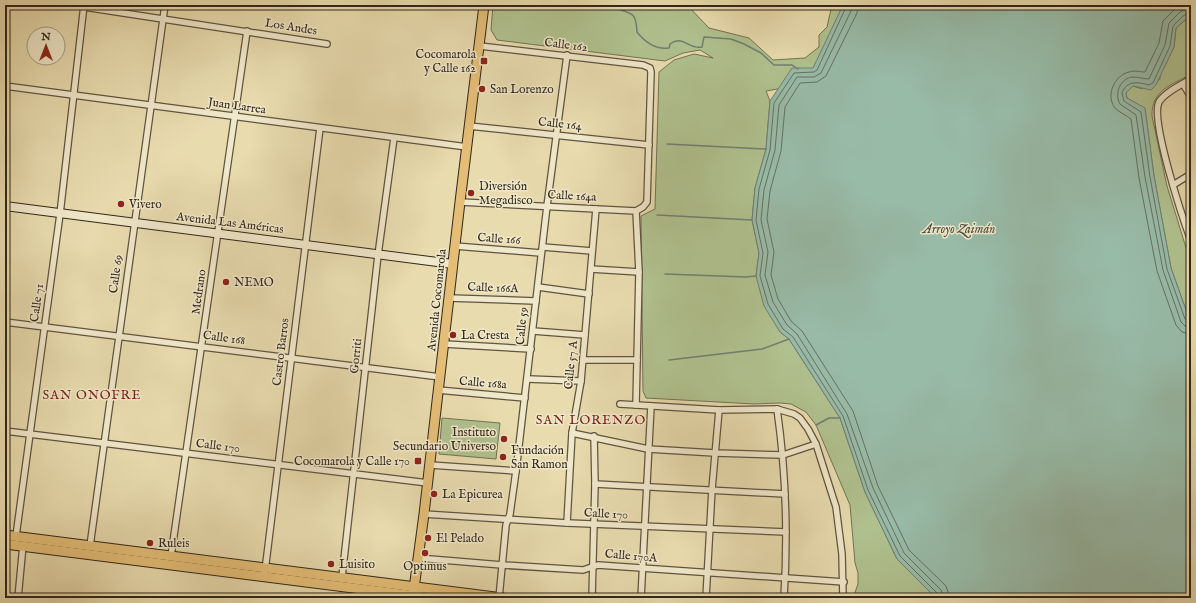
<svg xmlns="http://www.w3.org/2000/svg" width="1196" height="603" font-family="'IM FELL English',serif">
  <rect width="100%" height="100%" fill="#e8dbae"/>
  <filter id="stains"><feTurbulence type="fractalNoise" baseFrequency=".005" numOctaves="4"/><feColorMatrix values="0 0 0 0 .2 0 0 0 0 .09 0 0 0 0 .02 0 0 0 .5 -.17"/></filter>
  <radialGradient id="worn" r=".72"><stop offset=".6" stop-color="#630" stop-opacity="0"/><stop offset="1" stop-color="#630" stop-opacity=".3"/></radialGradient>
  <g fill="#b0c18f" stroke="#707455">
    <polygon points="493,5 687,5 709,28 749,38 773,60 805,58 819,47 819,35 827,27 832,5 844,5 839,42 795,86 766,91 770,101 766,149 755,188 752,220 759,253 756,276 780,332 789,339 840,418 865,492 897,559 936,598 853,598 858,584 858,573 855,563 850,505 816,425 806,412 791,404 780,403 754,404 646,398 643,391 641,216 655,209 659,72 674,60 694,54 713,58 700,50 683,53 665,61 497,40 491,30"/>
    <path d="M1191,15v59c-19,11 -40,16 -39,42l15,70 24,78v60l-20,-56 -17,-92 -9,-67 -18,-11 -1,-5 7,-7 9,3 18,-10v-4l14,-28 2,-19z"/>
    <polygon points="442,418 500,423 496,459 439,454"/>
  </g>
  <polygon fill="#98bba8" stroke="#6f8070" points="843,5 1191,5 1191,15 1176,28 1174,47 1156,85 1151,90 1133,86 1126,93 1127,98 1145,108 1154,176 1171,268 1191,324 1191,598 936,598 897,559 865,492 840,418 789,339 780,332 764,306 756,276 759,253 752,220 755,188 766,149 770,101 792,68 813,68"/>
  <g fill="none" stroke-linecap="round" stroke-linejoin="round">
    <g stroke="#647162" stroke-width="1">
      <polyline points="847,5 817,70 814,72 794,73 774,103 770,150 759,189 756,220 763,253 760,276 768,304 783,329 793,337 843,416 868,490 900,556 938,594 939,598"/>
      <polyline points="852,5 851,11 821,73 814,77 797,77 779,105 775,150 764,190 761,220 768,252 765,275 773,302 787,325 797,334 847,414 873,488 904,553 941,590 944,598"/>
      <polyline points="858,5 857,13 826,76 817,82 800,83 785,107 781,151 770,191 767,219 774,252 771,275 778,299 791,321 802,331 853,411 878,486 909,550 946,586 950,598"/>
      <path d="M1179,5l-16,16 -4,22 -14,29c-5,0 -10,-2 -16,0 -14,3 -24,23 -14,36 5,5 11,7 16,11l8,59 18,93 19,54 6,7 9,2"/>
      <path d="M1191,7l-11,5 -11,11 -4,22 -16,34c-5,0 -10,-2 -16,-2 -13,1 -19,17 -13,27l16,11 9,62 18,93 18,52 4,4 6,2"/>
      <path d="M1191,12l-8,4 -10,10 -3,20 -17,37 -4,2c-11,-3 -22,-5 -27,8l2,8 17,11 9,65 17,92 18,50 6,4"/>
    </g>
    <g stroke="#6f8070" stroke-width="1.5">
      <path d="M617,5l1,4c16,5 18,5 19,23 8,10 18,18 32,16l1,-4c14,-10 18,6 32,3l2,-10 27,2 13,5 17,9 13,12h18l6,4"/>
      <polyline points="667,144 766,149"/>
      <polyline points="657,215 752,220"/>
      <polyline points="665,274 746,277 756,276"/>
      <polyline points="669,360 762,349 789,339"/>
      <polyline points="816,425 829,418 840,418"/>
    </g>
    <g stroke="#5f5440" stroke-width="8">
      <g id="minor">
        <polyline points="84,7 327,44"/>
        <polyline points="480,46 643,65 650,68 651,72 647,202 643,207 636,211"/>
        <path d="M1191,79c-10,6 -26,13 -32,23 -9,18 24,117 32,139"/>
        <polyline points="1183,84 1191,97"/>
        <polyline points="5,86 467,147"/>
        <polyline points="469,126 649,145"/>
        <polyline points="1173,185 1191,174"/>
        <polyline points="460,202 636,211"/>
        <polyline points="455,246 541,253"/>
        <polyline points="543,247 592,251"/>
        <polyline points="591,269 639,272"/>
        <polyline points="538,287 589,294"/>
        <polyline points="449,298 536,301"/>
        <polyline points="5,322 440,377"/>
        <polyline points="533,331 585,335"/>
        <polyline points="444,344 531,349"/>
        <polyline points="583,360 637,360"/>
        <polyline points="528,379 581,381"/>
        <polyline points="438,390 525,398"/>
        <polyline points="620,404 719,410 777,409 794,414 800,418 808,429 816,444 836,507 842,554 843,598"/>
        <polyline points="636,405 639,272 636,211"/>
        <path d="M777,409c9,63 11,125 7,189"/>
        <polyline points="5,431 428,483"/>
        <polyline points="572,433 648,449 715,453 783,455 816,444"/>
        <polyline points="430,465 516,471"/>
        <polyline points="595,484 785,494"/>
        <polyline points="424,514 567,523 786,532"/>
        <polyline points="567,523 572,433 581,381 596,209"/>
        <polyline points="18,538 16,536 60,214 84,5"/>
        <polyline points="90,546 165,5"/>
        <polyline points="171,556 247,31"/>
        <polyline points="418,558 502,565 583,570 598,565 844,582"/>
        <polyline points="265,571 320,128"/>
        <polyline points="342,577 378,255 394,138"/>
        <polyline points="18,598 23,545"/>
        <polyline points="499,598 506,525 510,514 516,471 547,206 567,55"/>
        <polyline points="592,598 595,484 594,436"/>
        <polyline points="641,598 651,406"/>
        <polyline points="706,598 712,489 719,410"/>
      </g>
    </g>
    <g stroke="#31271b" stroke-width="10">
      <polyline id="secondary" points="5,206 453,264"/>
    </g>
    <g stroke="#31271b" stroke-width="11">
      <g id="primary">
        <polyline points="5,535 503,598"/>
        <polyline points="5,544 432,598"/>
        <polyline points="413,596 424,514 460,202 484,5"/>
      </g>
    </g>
    <use href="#minor" stroke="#f0e8ca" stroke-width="5.5"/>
    <use href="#secondary" stroke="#f0e8ca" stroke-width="8"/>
    <use href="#primary" stroke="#e4be77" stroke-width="9"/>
  </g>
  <g fill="#8f2418" stroke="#f0e8ca" stroke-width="1.5">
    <rect x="480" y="57" width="8" height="8" rx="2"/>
    <circle cx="482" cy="89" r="4"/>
    <circle cx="471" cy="193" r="4"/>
    <circle cx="121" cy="204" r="4"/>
    <circle cx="226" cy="282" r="4"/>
    <circle cx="453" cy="335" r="4"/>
    <circle cx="504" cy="439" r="4"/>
    <circle cx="503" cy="457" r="4"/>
    <rect x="414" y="457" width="8" height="8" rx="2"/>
    <circle cx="434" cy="494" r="4"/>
    <circle cx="428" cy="538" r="4"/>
    <circle cx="150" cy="543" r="4"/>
    <circle cx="425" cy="553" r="4"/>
    <circle cx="331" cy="564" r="4"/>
  </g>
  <g text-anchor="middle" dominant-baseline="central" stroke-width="3" stroke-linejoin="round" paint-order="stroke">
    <g font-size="12" fill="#31271b" stroke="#f0e8ca">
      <text transform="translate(291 27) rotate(9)">Los Andes</text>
      <text transform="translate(566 45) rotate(7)">Calle 162</text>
      <text transform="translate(237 106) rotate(8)">Juan Larrea</text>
      <text transform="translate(560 124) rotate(6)">Calle 164</text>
      <text transform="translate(572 196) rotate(3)">Calle 164a</text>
      <text transform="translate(230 223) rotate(7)">Avenida Las Américas</text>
      <text transform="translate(499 239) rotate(4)">Calle 166</text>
      <text transform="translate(116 274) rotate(-82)">Calle 69</text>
      <text transform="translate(493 288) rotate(2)">Calle 166A</text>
      <text transform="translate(199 292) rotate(-82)">Medrano</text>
      <text transform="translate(437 300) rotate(-84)">Avenida Cocomarola</text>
      <text transform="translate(37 303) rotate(-82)">Calle 71</text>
      <text transform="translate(522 326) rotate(-85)">Calle 59</text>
      <text transform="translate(224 338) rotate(8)">Calle 168</text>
      <text transform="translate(281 352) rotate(-83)">Castro Barros</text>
      <text transform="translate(356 356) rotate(-84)">Gorriti</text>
      <text transform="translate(571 365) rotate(-84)">Calle 57 A</text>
      <text transform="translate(483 383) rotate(5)">Calle 168a</text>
      <text transform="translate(218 446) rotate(7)">Calle 170</text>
      <text transform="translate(606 514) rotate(3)">Calle 170</text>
      <text transform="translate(631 556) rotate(5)">Calle 170A</text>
    </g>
    <g font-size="12" fill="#31271b" stroke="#f0e8ca" text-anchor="start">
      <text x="476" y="54" text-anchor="end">Cocomarola<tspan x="476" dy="14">y Calle 162</tspan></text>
      <text x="490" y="89">San Lorenzo</text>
      <text x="479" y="186">Diversión<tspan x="479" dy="14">Megadisco</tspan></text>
      <text x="129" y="204">Vivero</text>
      <text x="234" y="282">NEMO</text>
      <text x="461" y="335">La Cresta</text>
      <text x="496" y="432" text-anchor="end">Instituto<tspan x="496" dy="14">Secundario Universo</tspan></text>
      <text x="511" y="450">Fundación<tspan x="511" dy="14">San Ramon</tspan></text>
      <text x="410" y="461" text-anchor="end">Cocomarola y Calle 170</text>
      <text x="442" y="494">La Epicurea</text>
      <text x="436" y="538">El Pelado</text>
      <text x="158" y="543">Ruleis</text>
      <text x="339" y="564">Luisito</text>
      <text x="425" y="566" text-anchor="middle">Optimus</text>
    </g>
    <g font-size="13" font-style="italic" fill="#4b4c3e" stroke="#f0e8ca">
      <text x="959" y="229">Arroyo Zaimán</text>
    </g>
    <g font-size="13" letter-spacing="1" fill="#7a1f14" stroke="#f0e8ca">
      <text x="92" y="395">SAN ONOFRE</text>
      <text x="591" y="420">SAN LORENZO</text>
    </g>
  </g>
  <rect width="1196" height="603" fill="none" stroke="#e8dbae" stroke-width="20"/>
  <rect x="6" y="6" width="1184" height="591" fill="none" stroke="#31271b" stroke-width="2"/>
  <rect x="10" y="10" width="1176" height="583" fill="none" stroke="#31271b"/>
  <g transform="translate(46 46)"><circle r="19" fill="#f0e8ca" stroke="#a49b84"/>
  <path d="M0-3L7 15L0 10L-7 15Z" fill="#8f2418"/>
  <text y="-6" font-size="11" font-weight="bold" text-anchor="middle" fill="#31271b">N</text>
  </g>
  <rect width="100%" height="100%" filter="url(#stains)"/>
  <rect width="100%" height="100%" fill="url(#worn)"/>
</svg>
